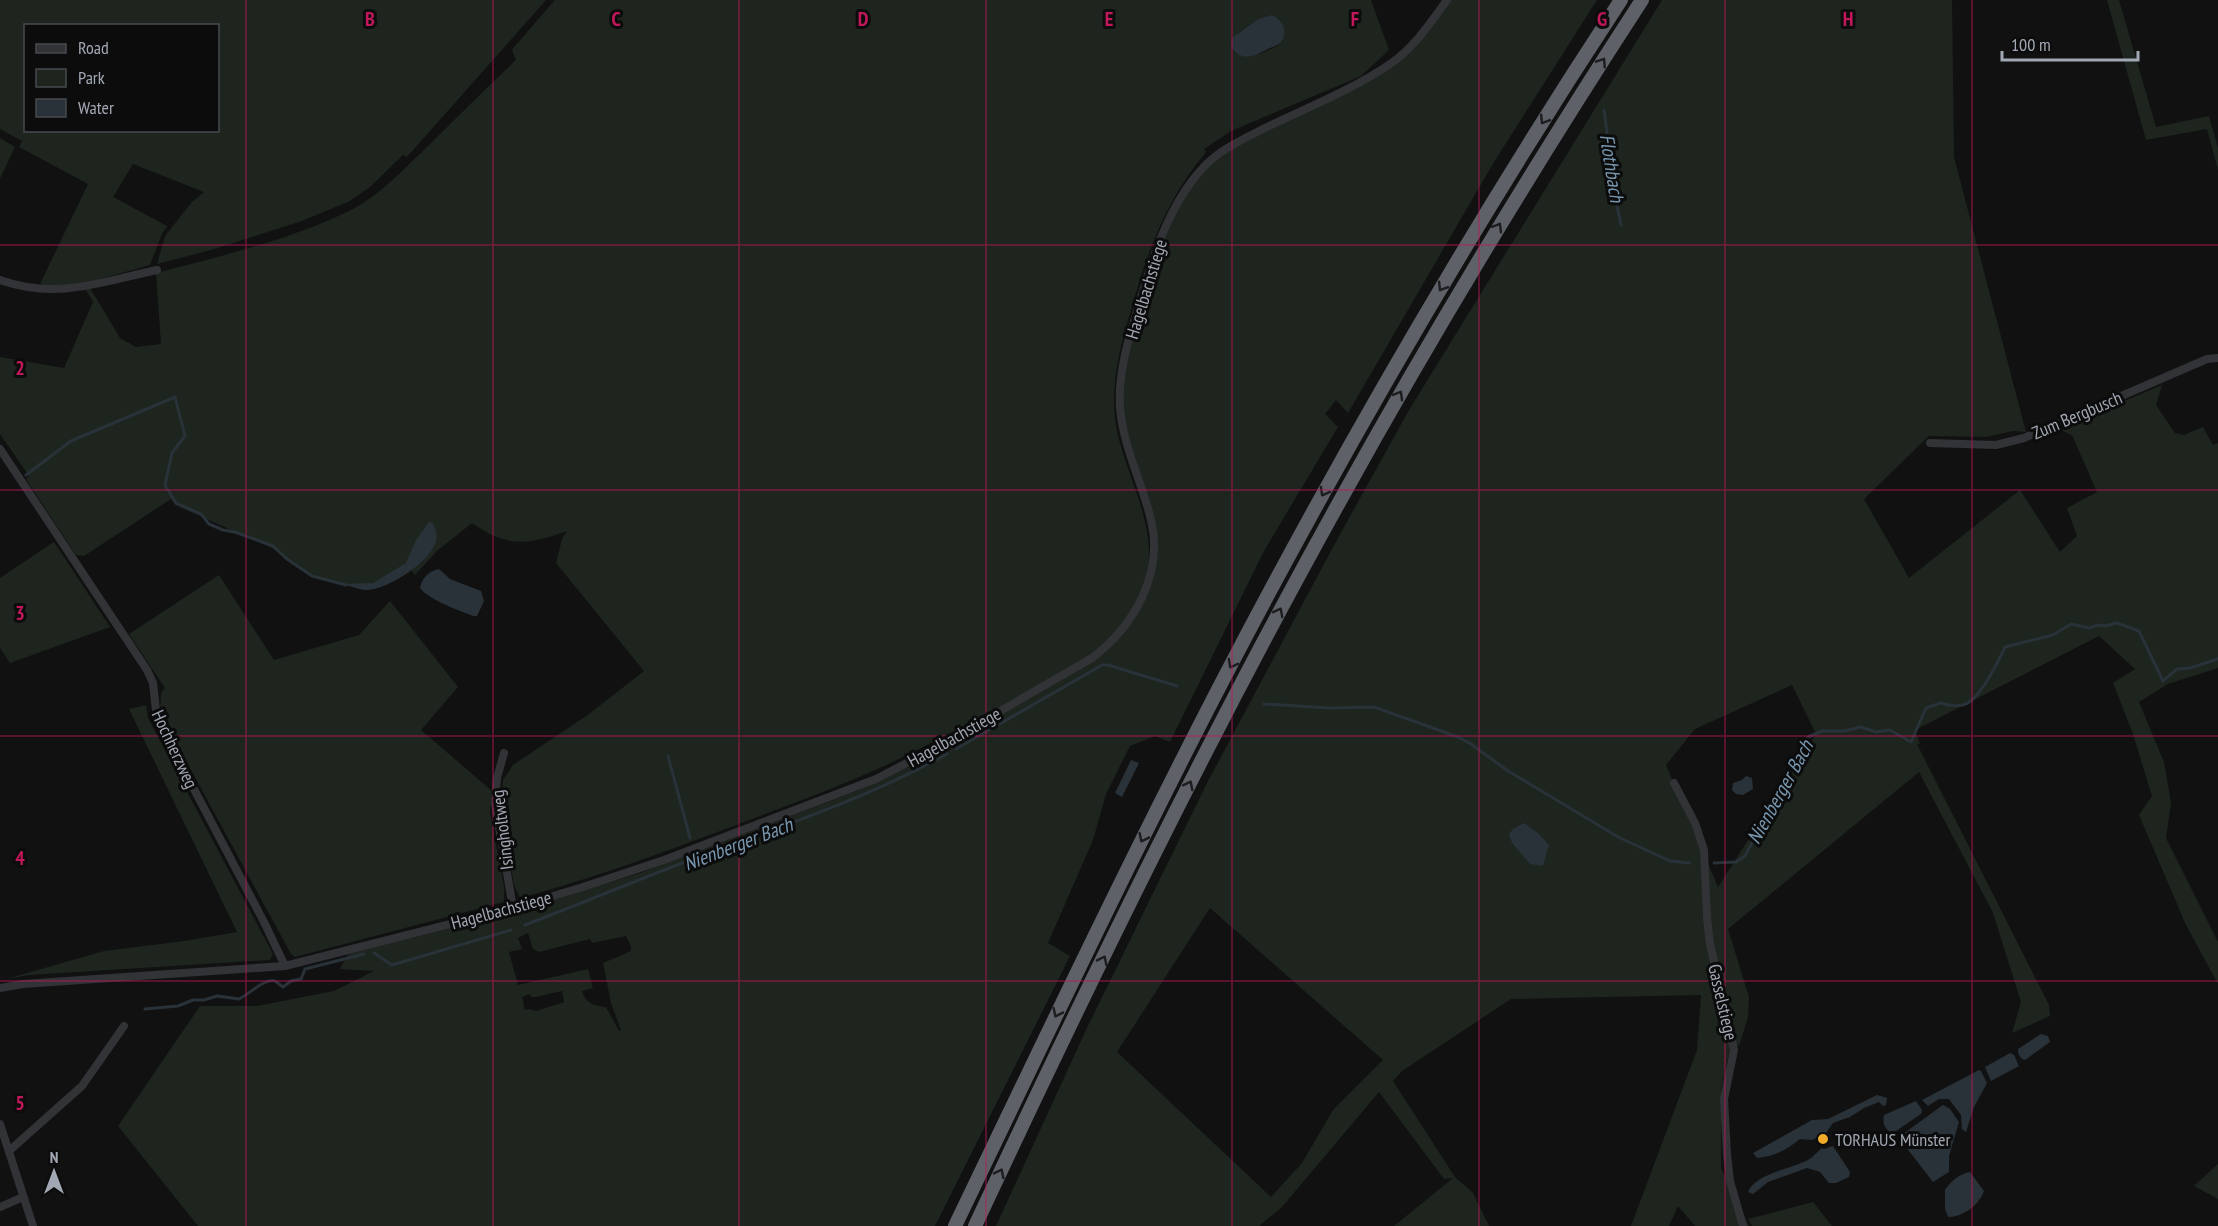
<svg xmlns="http://www.w3.org/2000/svg" width="2218" height="1226" font-family="'PT Sans Narrow',sans-serif">
  <rect width="100%" height="100%" fill="#111112"/>
  <g fill="#1d251e" fill-rule="evenodd">
    <path d="M0,0h546l-139,157 -4,-2 -33,32 -22,15 -49,20 -88,28 -54,14 8,-28 27,-34 12,-10 -71,-28 -20,33 54,29 -5,8 -12,31c-28,8 -84,25 -110,19l48,-100 -69,-37 3,-6 -22,-12zM26,26h192v104h-192z"/>
    <path d="M555,0h816l18,50 -28,26 -130,55 -27,18 2,3c-39,46 -59,100 -75,158 -12,40 -22,79 -14,121 10,47 40,94 30,143 -5,24 -26,58 -45,74 -9,8 -21,13 -30,19 -27,16 -54,31 -82,46 -35,18 -70,36 -106,53 -50,23 -101,41 -153,61 -70,26 -139,52 -211,71l-6,-13 -13,-73 2,-32 10,-15 76,-51 55,-43 -88,-108 6,-24 5,-8c-39,14 -60,17 -95,-8l-35,28 -22,24 -5,-6 -44,21 -54,-14 -40,-28 -97,-43 -4,-6 -87,57 -8,-1 -50,-76 3,-3 -29,-42v-77l64,11 29,-66 -7,-12 4,-2 30,50 16,9 25,-3 -5,-71c65,-17 134,-33 195,-63 29,-15 53,-41 77,-64 29,-29 59,-58 88,-86l-4,-10 3,-4zM1271,15c16,5 11,17 8,30l-19,9 -22,-21 20,-14z"/>
    <path d="M1447,0h150l-103,162 -146,251 -12,-13 -11,14 13,13 -74,124 -94,191 -15,-6 -25,10 -24,48 -13,46 -45,103 22,13 -135,270h-737l-80,-100 82,-120h57l77,-15 40,-20 -34,-2 8,-15 159,-40 133,-41 219,-83 87,-43 146,-89 48,-55 15,-63 -25,-85 -10,-67 14,-69 37,-105 44,-57 178,-94zM528,933l5,16 6,3 51,-13 2,4 34,-7 5,10v5l-28,12 8,40 10,27 -2,1 -13,-24c-11,-1 -21,-4 -24,-16l11,-3 -5,-19 -70,16 -9,-33 13,-3 -4,-11zM562,991l2,11 -28,9 -6,-2 -5,1 -3,-13 8,-3 1,3h5z"/>
    <path d="M1662,0h290l2,157 72,275 -13,-1 -27,6 -57,-1 -65,63 45,79 111,-88 40,62 17,-16 -10,-28 30,-16 -25,-57 -14,-6 104,-44 -6,20 19,28 9,2 19,-8 10,18 5,-2v225l-50,16 -29,18 25,60 7,41 -5,35 52,104v42l-32,-59 -47,-110 13,-19 -19,-62 -20,-51 22,-14 -36,-33 -184,94 5,14h-3l132,261 1,11 -38,17 9,-31 -28,-89 -74,-141 -191,157 21,68 -1,20 -9,29 -8,-3 -10,48v77l28,58h-54l-17,-20 -9,20h-38l66,-176 4,-55 -190,4 -109,72 -9,10 62,96 18,16 16,33h-95l59,-48 -9,1 -65,-87 -97,115 -23,19h-263l89,-194 122,-249 132,-247 70,-126zM1792,685l24,49 -98,153 -52,-122 29,-36zM1210,908l173,152 -50,50 -31,53 -31,34 -154,-145z"/>
    <polygon points="2107,0 2119,0 2156,127 2209,116 2218,148 2218,170 2207,129 2146,140"/>
    <polygon points="0,138 15,147 0,179"/>
    <polygon points="54,542 110,627 10,663 0,648 0,578"/>
    <polygon points="219,575 274,660 359,635 390,601 458,687 421,730 492,791 490,813 504,887 504,902 295,957 291,954 160,713 161,693 165,688 129,634"/>
    <polygon points="146,705 148,718 273,954 270,960 29,975 6,979 104,951 184,941 237,932 129,709"/>
    <polygon points="2218,1164 2218,1199 2194,1186"/>
    <polygon points="1813,1202 1832,1226 1752,1226 1748,1219"/>
  </g>
  <g fill="#293238">
    <path d="M1271,15c11,3 18,17 10,27 -3,4 -9,5 -13,7 -14,7 -27,14 -37,-3l2,-9 25,-18z"/>
    <path d="M429,522l4,1c2,6 5,11 3,18 -4,20 -50,50 -71,49 -7,-1 -15,-4 -22,-6l30,-1 33,-20 10,-23z"/>
    <path d="M439,569l11,10 31,12 3,10 -7,15h-4c-15,-6 -44,-16 -53,-28 1,-9 10,-18 19,-19z"/>
    <polygon points="1131,760 1139,763 1122,797 1115,793"/>
    <polygon points="1746,776 1752,778 1753,789 1743,795 1736,794 1732,790 1733,783 1742,780"/>
    <polygon points="1524,823 1539,834 1549,845 1543,866 1530,864 1512,843 1509,834 1513,829"/>
    <path d="M2041,1034l7,2 2,6 -25,18c-5,-1 -7,-6 -7,-11z"/>
    <polygon points="2010,1053 2014,1055 2019,1066 1991,1081 1985,1067"/>
    <polygon points="1979,1070 1981,1071 1987,1083 1974,1107 1966,1132 1962,1129 1961,1115 1949,1099 1939,1099 1928,1106 1922,1100"/>
    <path d="M1877,1095l10,3 -1,7 -3,1 -4,-4 -15,6 -14,9 -17,6 -7,10 -14,7 -12,-1c-12,10 -26,18 -43,19l-4,-5 59,-33 16,-1z"/>
    <path d="M1916,1101l6,9 -1,4 -28,19c-8,-2 -11,-10 -9,-18z"/>
    <polygon points="1943,1105 1950,1109 1959,1122 1949,1156 1949,1172 1933,1182 1906,1147 1903,1134"/>
    <path d="M1833,1146l17,26 -1,5 -13,6h-7l-9,-11 -13,-4 -39,14 -15,12 -5,-2c8,-20 47,-23 63,-34 4,-3 7,-7 11,-10l2,1z"/>
    <path d="M1970,1172l14,19c-5,14 -21,26 -36,26l-3,-8v-19c6,-9 14,-16 25,-18z"/>
  </g>
  <g fill="none" stroke-linecap="round" stroke-linejoin="round">
    <g stroke="#293238" stroke-width="3">
      <polyline points="1604,110 1615,196 1621,225"/>
      <polyline points="26,475 71,441 175,397 185,436 172,453 165,485 176,503 201,514 209,524 223,530 235,532 273,546 287,559 312,576 346,585"/>
      <polyline points="1264,704 1329,708 1374,707 1458,737 1471,744 1508,771 1618,837 1670,861 1690,863"/>
      <polyline points="956,749 1102,665 1108,665 1177,686"/>
      <polyline points="668,756 690,838"/>
      <path d="M1714,863l22,-1 9,-6 23,-43 12,-12 1,-15 22,-30 1,-14 4,-5 14,-6h23l16,-4 15,5 14,-2 21,12 15,-34 15,-5c7,3 20,4 27,0 14,-9 30,-41 37,-56l48,-12 18,-11 18,4 9,-3 7,1 12,-3 22,8 24,50 14,-12 13,-1 28,-9"/>
      <path d="M525,925c55,-21 110,-44 165,-65 87,-32 176,-61 257,-106"/>
      <polyline points="374,953 392,965 511,930"/>
      <path d="M145,1009l33,-3 15,-6h11l13,-4 22,3c9,-4 27,-22 36,-18 3,2 5,4 8,6l8,-6 10,-2 4,-10 59,-15"/>
    </g>
    <g stroke="#323337" stroke-width="8">
      <path d="M0,280c57,20 101,2 157,-10"/>
      <polyline points="1930,443 1996,445 2024,438 2207,359 2218,358"/>
      <polyline points="0,449 147,670 153,683 157,719 264,922 285,966"/>
      <polyline points="504,753 497,778 495,803 513,908"/>
      <polyline points="1674,783 1695,823 1704,850 1707,918 1710,944 1734,1050 1724,1099 1727,1154 1730,1181 1743,1226"/>
      <path d="M0,988l23,-4 262,-18 228,-58 70,-21 81,-27 212,-81 69,-36 147,-85c42,-32 72,-84 59,-138 -9,-38 -28,-73 -31,-113 -2,-30 6,-61 15,-89 15,-51 30,-108 66,-148 17,-20 41,-30 64,-42 41,-20 87,-38 125,-64 24,-16 40,-41 57,-64"/>
      <polyline points="0,1124 33,1226"/>
      <polyline points="9,1151 82,1086 124,1026"/>
      <polyline points="0,1207 23,1197"/>
    </g>
    <g stroke="#5e6168" stroke-width="14">
      <path d="M955,1226c88,-183 175,-367 269,-548 121,-232 253,-459 397,-678"/>
      <path d="M975,1226c115,-246 234,-490 366,-727 94,-170 195,-336 301,-499"/>
    </g>
  </g>
  <defs><path id="oneway-chevron" d="M-2-3.5L2.5 0L-2 3.5" fill="none" stroke-width="1.6" stroke-linecap="round" stroke-linejoin="round" transform="scale(1.5)"/></defs>
  <g stroke="#1c1d1f">
    <use href="#oneway-chevron" transform="translate(1602 62) rotate(-57)"/>
    <use href="#oneway-chevron" transform="translate(1544 120) rotate(122)"/>
    <use href="#oneway-chevron" transform="translate(1498 227) rotate(-59)"/>
    <use href="#oneway-chevron" transform="translate(1442 287) rotate(121)"/>
    <use href="#oneway-chevron" transform="translate(1399 395) rotate(-60)"/>
    <use href="#oneway-chevron" transform="translate(1324 492) rotate(119)"/>
    <use href="#oneway-chevron" transform="translate(1279 612) rotate(-62)"/>
    <use href="#oneway-chevron" transform="translate(1232 664) rotate(118)"/>
    <use href="#oneway-chevron" transform="translate(1189 785) rotate(-63)"/>
    <use href="#oneway-chevron" transform="translate(1143 838) rotate(116)"/>
    <use href="#oneway-chevron" transform="translate(1103 960) rotate(-64)"/>
    <use href="#oneway-chevron" transform="translate(1057 1013) rotate(116)"/>
    <use href="#oneway-chevron" transform="translate(1000 1173) rotate(-64)"/>
  </g>
  <path fill="none" stroke="#c2185b" stroke-width="1.5" stroke-opacity="0.55" d="M246,0v1226M493,0v1226M739,0v1226M986,0v1226M1232,0v1226M1479,0v1226M1725,0v1226M1972,0v1226M0,245h2218M0,490h2218M0,736h2218M0,981h2218"/>
  <circle fill="#f1a92a" stroke="#0c0c0d" stroke-width="2" cx="1823" cy="1139" r="6"/>
  <g text-anchor="middle" dominant-baseline="central" stroke-width="6" stroke-linejoin="round" paint-order="stroke">
    <g font-size="18" fill="#a2a8b3" stroke="#0c0c0d">
      <text transform="translate(1146 289) rotate(-73)">Hagelbachstiege</text>
      <text transform="translate(2077 415) rotate(-23)">Zum Bergbusch</text>
      <text transform="translate(954 737) rotate(-29)">Hagelbachstiege</text>
      <text transform="translate(175 749) rotate(65)">Hochherzweg</text>
      <text transform="translate(502 830) rotate(-97)">Isingholtweg</text>
      <text transform="translate(501 910) rotate(-15)">Hagelbachstiege</text>
      <text transform="translate(1723 1002) rotate(77)">Gasselstiege</text>
    </g>
    <g font-size="18" fill="#a2a8b3" stroke="#0c0c0d" text-anchor="start">
      <text x="1835" y="1139">TORHAUS Münster</text>
    </g>
    <g font-size="20" font-style="italic" fill="#7897af" stroke="#0c0c0d">
      <text transform="translate(1612 168) rotate(81)">Flothbach</text>
      <text transform="translate(1780 792) rotate(-61)">Nienberger Bach</text>
      <text transform="translate(738 844) rotate(-21)">Nienberger Bach</text>
    </g>
  </g>
  <g font-size="20" text-anchor="middle" font-weight="bold" fill="#c2185b" stroke="#0c0c0d" stroke-width="6" stroke-linejoin="round" paint-order="stroke">
    <text x="370" y="26">B</text>
    <text x="616" y="26">C</text>
    <text x="863" y="26">D</text>
    <text x="1109" y="26">E</text>
    <text x="1355" y="26">F</text>
    <text x="1602" y="26">G</text>
    <text x="1848" y="26">H</text>
    <text x="20" y="375">2</text>
    <text x="20" y="620">3</text>
    <text x="20" y="865">4</text>
    <text x="20" y="1110">5</text>
  </g>
  <rect x="24" y="24" width="195" height="108" fill="#0c0c0d" stroke="#484a4f" stroke-width="1.5"/>
  <rect x="36" y="44" width="30" height="9" fill="#323337" stroke="#484a4f" stroke-width="1.5"/>
  <text x="78" y="54" font-size="18" fill="#a2a8b3">Road</text>
  <rect x="36" y="69" width="30" height="18" fill="#1d251e" stroke="#484a4f" stroke-width="1.5"/>
  <text x="78" y="84" font-size="18" fill="#a2a8b3">Park</text>
  <rect x="36" y="99" width="30" height="18" fill="#293238" stroke="#484a4f" stroke-width="1.5"/>
  <text x="78" y="114" font-size="18" fill="#a2a8b3">Water</text>
  <g transform="translate(54 1172)" stroke="#0c0c0d" stroke-width="4.5" paint-order="stroke">
  <path d="M0-4.5L10 22L0 15L-10 22Z" fill="#a2a8b3"/>
  <text y="-9" font-size="16" font-weight="bold" text-anchor="middle" fill="#a2a8b3">N</text>
  </g>
  <path d="M2002 51v9h136v-9" fill="none" stroke="#a2a8b3" stroke-width="3"/>
  <text x="2011" y="51" font-size="18" fill="#a2a8b3" stroke="#0c0c0d" stroke-width="4.5" paint-order="stroke">100 m</text>
</svg>
